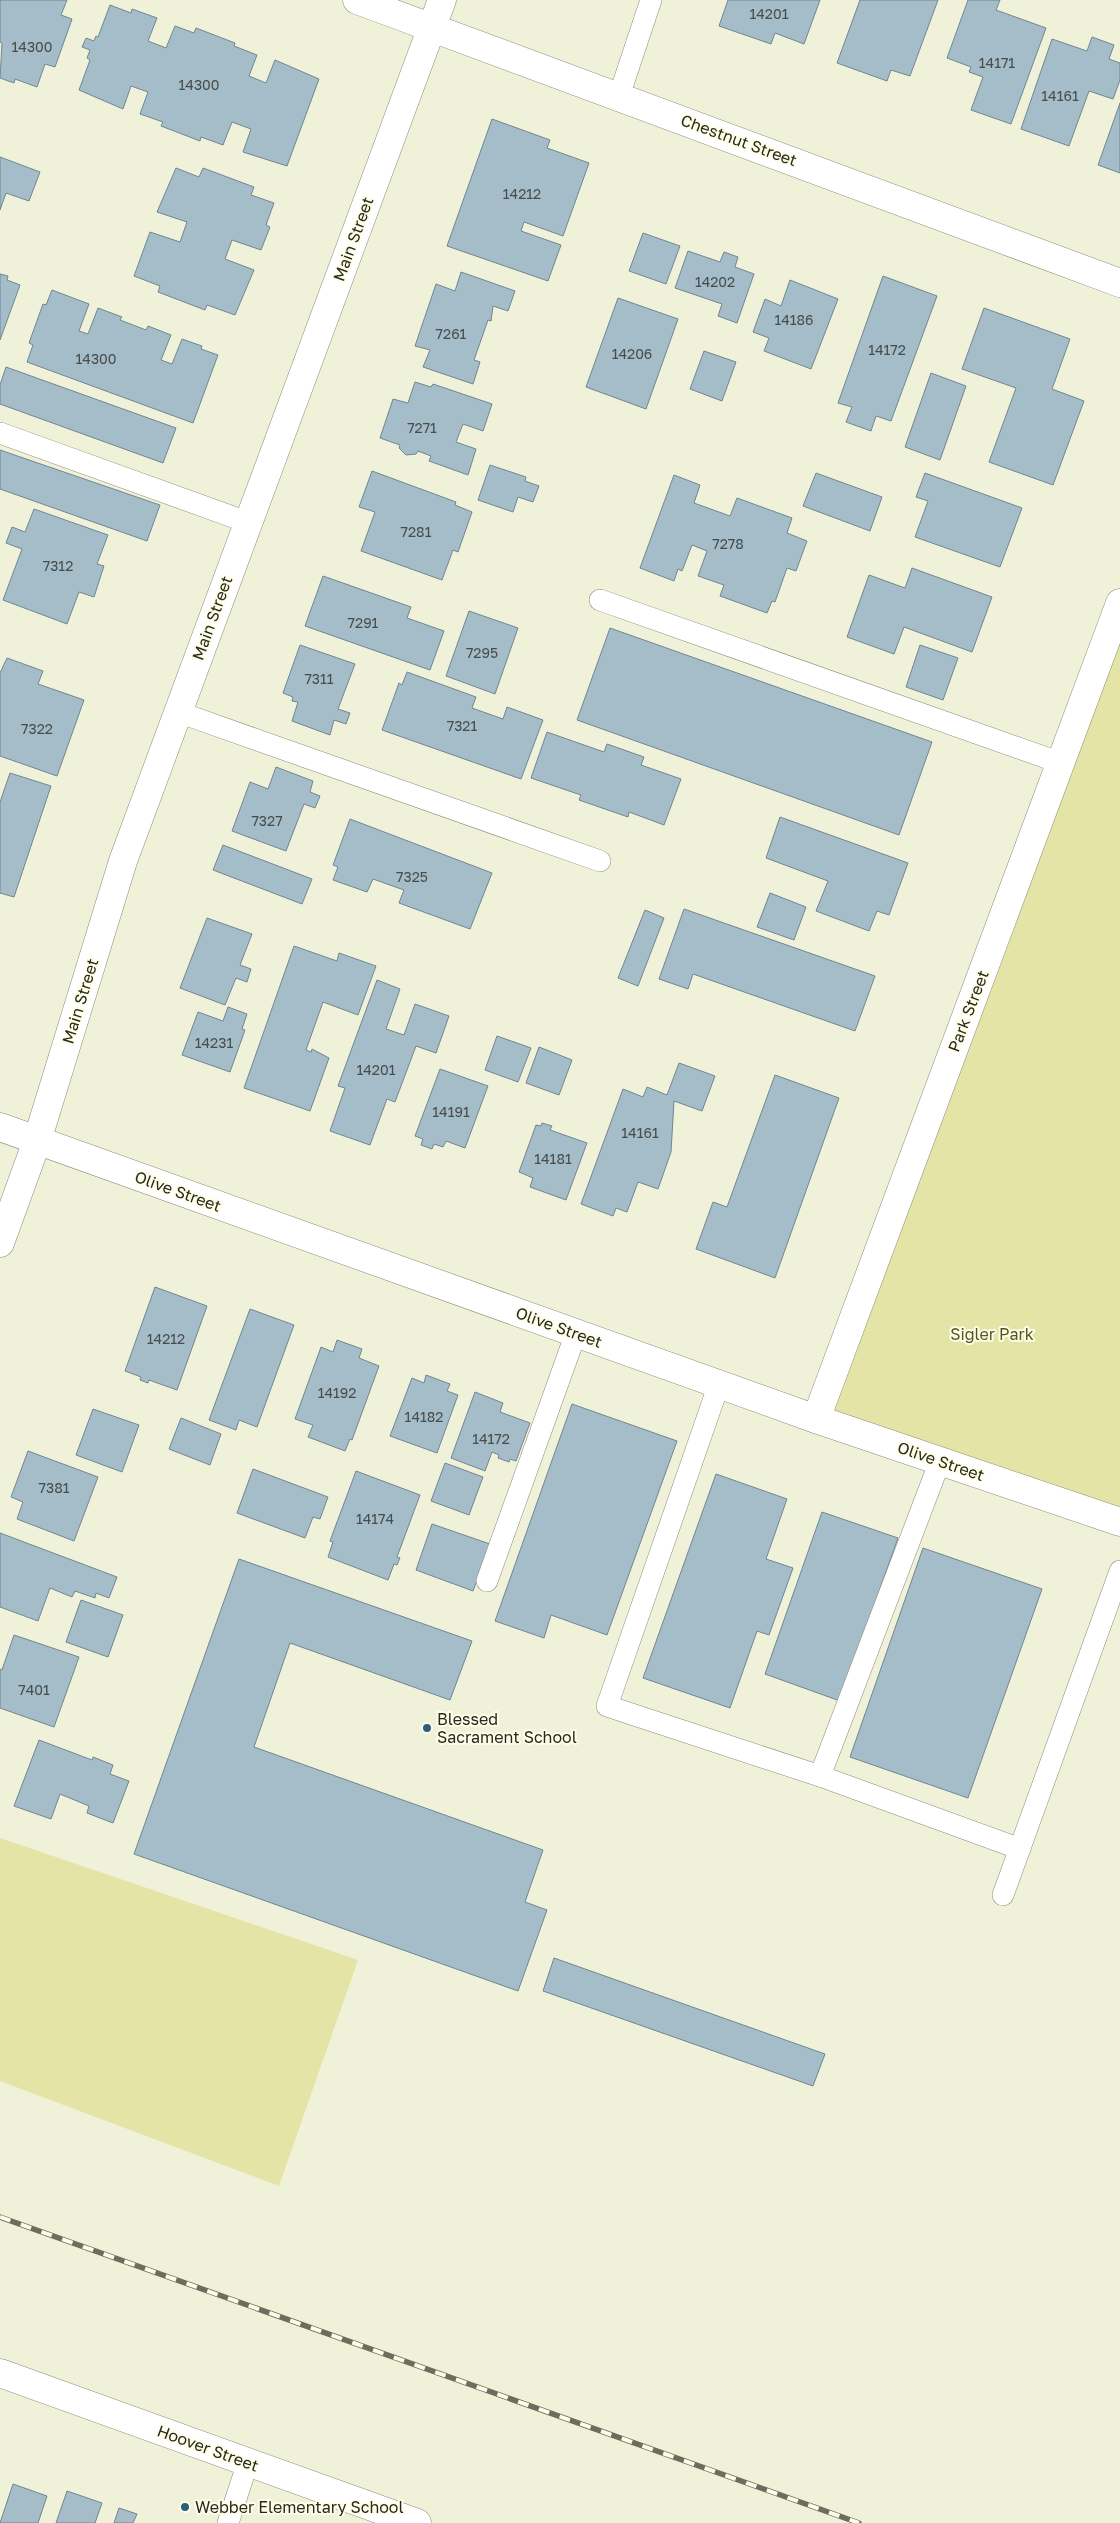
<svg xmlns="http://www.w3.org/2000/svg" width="1120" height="2523" font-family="'Golos Text',sans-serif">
  <rect width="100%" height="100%" fill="#f0f1d9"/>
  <g fill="#e3e4a5">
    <polygon points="1120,600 1120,1513 827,1415"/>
    <polygon points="0,1838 358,1960 279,2186 0,2081"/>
  </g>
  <g fill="#a5bcc9" stroke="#708692">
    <polygon points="0,0 67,0 61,15 72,19 55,67 45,64 37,87 15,79 14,83 0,78 2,43 0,42"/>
    <polygon points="728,0 820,0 804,44 775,33 771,44 719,26"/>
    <polygon points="860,0 938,0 910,76 891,70 887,81 837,63"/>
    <polygon points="968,0 1000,0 996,10 1046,28 1011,124 971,110 983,77 969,72 971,67 947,58"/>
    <polygon points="110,5 131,13 132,9 157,18 148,41 166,48 175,26 194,33 196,28 235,43 234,46 257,55 249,76 266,83 275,60 319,79 287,166 243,152 251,129 232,122 223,145 201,137 200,141 161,126 163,122 140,114 148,92 131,86 123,109 79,90 90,60 87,58 90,50 82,47 86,38 94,41 96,36 98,37"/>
    <polygon points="1092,37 1114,45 1109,59 1120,63 1120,80 1113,99 1089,91 1069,146 1021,129 1052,39 1087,51"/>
    <polygon points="1120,103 1120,173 1098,165"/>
    <polygon points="492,119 550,140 547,148 589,163 563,236 524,222 521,231 561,245 548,281 447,246"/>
    <polygon points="0,157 40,172 29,201 6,193 0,210"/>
    <polygon points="176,168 199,177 203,168 254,187 251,195 274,203 266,225 270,227 261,250 232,240 225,259 254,270 235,315 207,305 205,310 158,292 160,286 134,276 150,232 180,242 187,222 157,212"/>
    <polygon points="643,233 680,246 666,284 629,271"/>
    <polygon points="688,251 720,262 724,252 738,257 735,267 754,274 737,323 718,316 722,304 675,288"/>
    <polygon points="461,272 515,291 508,311 493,306 491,321 488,320 474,360 480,362 473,384 423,367 430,350 415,346 436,284 455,291"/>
    <polygon points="0,274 8,276 7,280 20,285 0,340"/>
    <polygon points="883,276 937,296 891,421 876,416 871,431 846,422 852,407 838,403"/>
    <polygon points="790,280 838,299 811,369 764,351 769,338 753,332 765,299 781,306"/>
    <polygon points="52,290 89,304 79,331 88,334 98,308 122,317 120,320 146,330 148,326 171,335 161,360 172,364 182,339 202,346 201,349 218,355 193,423 27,362 33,345 29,343 43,304 46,305"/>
    <polygon points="618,298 678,319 646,409 586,387"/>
    <polygon points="984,308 1070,339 1052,389 1084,401 1053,485 989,462 1016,388 962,369"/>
    <polygon points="704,351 736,362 722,401 690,389"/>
    <polygon points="6,367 176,428 163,463 0,404 0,385"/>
    <polygon points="931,373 966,386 940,460 905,447"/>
    <polygon points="415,382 431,387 433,384 492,404 483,431 463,424 456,442 476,449 468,475 429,461 431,456 418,451 416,454 406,455 399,448 400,445 380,438 393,399 408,403"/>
    <polygon points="0,450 160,505 147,541 0,489"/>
    <polygon points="490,465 526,477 525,481 539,486 533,502 518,497 513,512 478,500"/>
    <polygon points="372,471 456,502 455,505 472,512 458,552 453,550 442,580 361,551 375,512 359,507"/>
    <polygon points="816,473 882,497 870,531 803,506"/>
    <polygon points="925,473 1022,508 1000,567 915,537 928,501 916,497"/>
    <polygon points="674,475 700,485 694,503 730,516 737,498 792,518 787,533 807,541 796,571 787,568 775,602 772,601 767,613 720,596 724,585 698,576 707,551 692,545 682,571 678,569 674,581 640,568"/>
    <polygon points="34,509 108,535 97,564 104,566 94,597 79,592 67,624 3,600 22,549 6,543 12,527 25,532"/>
    <polygon points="912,568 992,597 972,652 904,627 894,654 847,637 869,575 905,588"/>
    <polygon points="323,576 411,607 407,618 444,631 430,670 305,626"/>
    <polygon points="469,611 518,628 495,694 446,676"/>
    <polygon points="610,628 932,742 899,835 577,720"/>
    <polygon points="300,645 355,664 338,709 350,713 346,724 334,720 330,735 292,721 298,702 292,701 293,697 283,693"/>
    <polygon points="920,645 958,658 943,700 906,687"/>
    <polygon points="7,658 43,671 38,684 84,700 57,776 0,756 0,673"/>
    <polygon points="407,672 476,697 472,708 503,719 507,707 543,720 521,779 382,730 399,683 402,685"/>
    <polygon points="547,732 604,752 607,744 644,757 641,765 681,779 664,825 629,812 628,817 579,800 581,795 531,778"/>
    <polygon points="276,767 313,781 310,792 320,796 315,808 304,804 286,851 232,831 250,782 268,789"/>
    <polygon points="10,773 51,786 14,897 0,893 0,802"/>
    <polygon points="780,817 908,863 889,915 877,911 869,931 816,911 828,881 766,858"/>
    <polygon points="350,819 492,873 470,929 399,903 404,890 373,879 367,892 333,880 338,867 333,865"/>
    <polygon points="223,845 312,879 302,904 213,870"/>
    <polygon points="770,893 806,907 794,940 757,927"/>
    <polygon points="684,909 875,976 855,1031 693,974 688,989 659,979"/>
    <polygon points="645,910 664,918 638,986 618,978"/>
    <polygon points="207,918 252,934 240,965 251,969 247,982 236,978 225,1005 180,988"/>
    <polygon points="294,946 337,961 339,953 376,966 358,1015 323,1002 306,1050 311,1052 312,1049 329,1058 310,1111 244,1088"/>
    <polygon points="377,980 400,989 386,1029 404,1035 415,1004 449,1016 436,1053 416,1046 395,1102 387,1099 370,1145 330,1131 345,1088 338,1086"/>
    <polygon points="228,1007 247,1014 242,1029 245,1030 230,1072 182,1055 198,1012 223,1021"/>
    <polygon points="497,1036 531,1048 518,1082 485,1070"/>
    <polygon points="539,1047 572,1060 559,1095 526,1083"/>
    <polygon points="679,1063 715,1076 702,1111 674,1101 671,1152 658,1189 638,1182 627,1212 616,1208 613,1216 581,1204 623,1089 643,1097 647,1087 667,1095"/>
    <polygon points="440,1069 488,1086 465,1148 446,1141 443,1147 434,1144 432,1149 421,1145 423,1139 415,1136"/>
    <polygon points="775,1075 839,1098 775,1278 696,1249 713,1202 727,1207"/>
    <polygon points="542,1123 552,1126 550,1130 587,1143 566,1200 530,1187 533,1178 519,1172 536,1125 541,1126"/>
    <polygon points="155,1287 207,1306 177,1390 149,1380 148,1383 140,1380 141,1377 125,1371"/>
    <polygon points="250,1309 294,1325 257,1427 239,1420 236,1430 209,1420"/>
    <polygon points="337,1340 362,1349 359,1358 379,1366 352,1440 350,1439 345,1451 308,1437 313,1425 295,1419 321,1347 333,1352"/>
    <polygon points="426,1375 450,1384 447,1391 458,1395 437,1453 390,1436 412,1378 424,1383"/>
    <polygon points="475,1392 503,1403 500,1412 530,1423 516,1461 510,1459 509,1462 498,1458 499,1455 492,1452 485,1471 451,1458"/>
    <polygon points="572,1404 677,1441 607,1635 551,1615 544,1638 495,1621"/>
    <polygon points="93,1409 139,1425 122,1472 76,1455"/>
    <polygon points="181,1418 221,1434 210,1465 169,1449"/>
    <polygon points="28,1451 98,1477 74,1541 17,1519 23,1502 11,1497"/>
    <polygon points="445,1463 483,1477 469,1515 431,1501"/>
    <polygon points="253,1469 328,1497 320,1519 313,1517 305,1538 237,1513"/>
    <polygon points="356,1471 420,1495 397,1557 400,1558 397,1565 394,1564 388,1580 328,1557 333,1542 330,1541"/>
    <polygon points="716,1474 787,1499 766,1559 793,1568 769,1635 757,1631 730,1708 643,1678"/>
    <polygon points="822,1512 898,1538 840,1701 765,1674"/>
    <polygon points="432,1524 490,1544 473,1591 416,1570"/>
    <polygon points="0,1533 117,1577 109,1598 96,1593 95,1598 75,1591 72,1597 50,1588 38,1621 0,1607"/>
    <polygon points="923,1548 1042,1589 968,1798 850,1757"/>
    <polygon points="239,1559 472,1641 450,1700 290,1643 254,1747 543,1850 525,1902 547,1910 518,1991 134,1854"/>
    <polygon points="81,1600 123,1615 108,1657 66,1642"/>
    <polygon points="14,1635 79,1657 54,1727 0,1708 0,1669 2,1670"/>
    <polygon points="39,1740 92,1760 93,1757 113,1765 110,1774 129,1781 113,1823 87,1813 89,1806 60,1794 51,1819 14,1806"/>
    <polygon points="554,1958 825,2054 813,2086 543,1991"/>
    <polygon points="13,2484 47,2496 38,2523 0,2523"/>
    <polygon points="67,2491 102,2503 95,2523 56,2523"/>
    <polygon points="119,2508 137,2514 133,2523 114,2523"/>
  </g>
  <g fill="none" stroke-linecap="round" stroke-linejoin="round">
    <g stroke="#8c8d77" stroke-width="22">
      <g id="service">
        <polyline points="619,96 651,0"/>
        <polyline points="0,433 247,522"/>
        <polyline points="600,600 1061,763"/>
        <polyline points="178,712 600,861"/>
        <polyline points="719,1384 607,1706 820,1776"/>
        <polyline points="940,1461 820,1776 1020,1849"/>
        <polyline points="487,1581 576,1333"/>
        <polyline points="1003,1895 1120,1571"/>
        <polyline points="228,2523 248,2462"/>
      </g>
    </g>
    <g stroke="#8c8d77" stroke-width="29">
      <g id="tertiary">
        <polyline points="357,0 1120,283"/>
        <polyline points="0,1127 816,1419 1120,1522"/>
        <polyline points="0,1243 37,1141 123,861 442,0"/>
        <polyline points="816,1419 1120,603"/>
        <polyline points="0,2373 417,2523"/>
      </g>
    </g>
    <use href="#service" stroke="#fff" stroke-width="21"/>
    <use href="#tertiary" stroke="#fff" stroke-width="28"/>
    <g stroke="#6c6d5f" stroke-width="5.5">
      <polyline id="rail" points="0,2217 859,2523"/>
    </g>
    <use href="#rail" stroke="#fefee6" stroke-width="4" stroke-dasharray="11" stroke-linecap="butt"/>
  </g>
  <g fill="#285f7a" stroke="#fefee6" stroke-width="2">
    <circle cx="427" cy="1728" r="5"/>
    <circle cx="185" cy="2507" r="5"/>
  </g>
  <g text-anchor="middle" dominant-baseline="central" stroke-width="4" stroke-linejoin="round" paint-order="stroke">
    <g font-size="14" fill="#474d4a">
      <text x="769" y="13">14201</text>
      <text x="32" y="46">14300</text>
      <text x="997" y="62">14171</text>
      <text x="199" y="84">14300</text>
      <text x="1060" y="95">14161</text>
      <text x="522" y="193">14212</text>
      <text x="715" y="281">14202</text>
      <text x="794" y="319">14186</text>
      <text x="451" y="333">7261</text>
      <text x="887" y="349">14172</text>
      <text x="632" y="353">14206</text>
      <text x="96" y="358">14300</text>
      <text x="422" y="427">7271</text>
      <text x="416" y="531">7281</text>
      <text x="728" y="543">7278</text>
      <text x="58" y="565">7312</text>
      <text x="363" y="622">7291</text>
      <text x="482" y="652">7295</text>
      <text x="319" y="678">7311</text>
      <text x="462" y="725">7321</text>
      <text x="37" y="728">7322</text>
      <text x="267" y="820">7327</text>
      <text x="412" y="876">7325</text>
      <text x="214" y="1042">14231</text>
      <text x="376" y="1069">14201</text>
      <text x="451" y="1111">14191</text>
      <text x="640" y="1132">14161</text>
      <text x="553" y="1158">14181</text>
      <text x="166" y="1338">14212</text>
      <text x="337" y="1392">14192</text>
      <text x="424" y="1416">14182</text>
      <text x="491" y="1438">14172</text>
      <text x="54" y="1487">7381</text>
      <text x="375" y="1518">14174</text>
      <text x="34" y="1689">7401</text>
    </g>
    <g font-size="16" fill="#282820" stroke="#fefee6">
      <text transform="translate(739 140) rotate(20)">Chestnut Street</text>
      <text transform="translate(353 239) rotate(-70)">Main Street</text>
      <text transform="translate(212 618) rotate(-70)">Main Street</text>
      <text transform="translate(80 1001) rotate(-73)">Main Street</text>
      <text transform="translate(968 1011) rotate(-69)">Park Street</text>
      <text transform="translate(178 1191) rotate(20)">Olive Street</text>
      <text transform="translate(559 1327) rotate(20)">Olive Street</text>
      <text transform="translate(941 1461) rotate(19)">Olive Street</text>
      <text transform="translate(208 2448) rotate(20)">Hoover Street</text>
    </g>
    <g font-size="16" fill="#565520" stroke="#fefee6">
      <text x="992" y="1334">Sigler Park</text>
    </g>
    <g font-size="16" fill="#282820" stroke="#fefee6" text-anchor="start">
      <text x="437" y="1719">Blessed<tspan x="437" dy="18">Sacrament School</tspan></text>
      <text x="195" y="2507">Webber Elementary School</text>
    </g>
  </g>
</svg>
